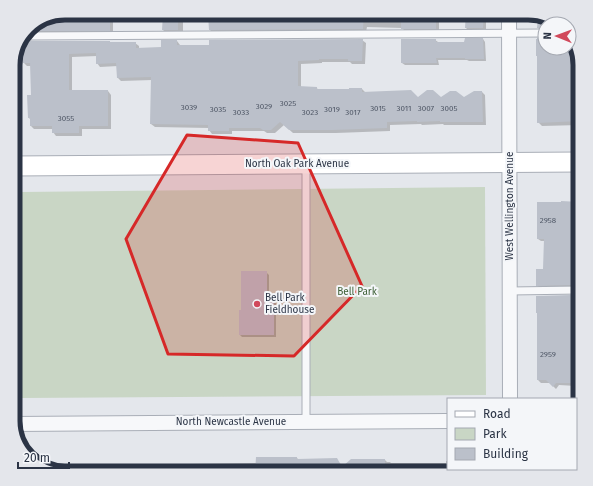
<svg xmlns="http://www.w3.org/2000/svg" width="593" height="486" font-family="'Fira Sans',sans-serif">
  <rect width="100%" height="100%" fill="#e4e7ec"/>
  <polygon fill="#c9d6c5" points="485,187 486,395 22,398 21,192"/>
  <g fill="#0003">
    <polygon points="65,13 113,13 113,33 27,33 30,26"/>
    <polygon points="164,13 183,13 183,35 168,35 163,30"/>
    <polygon points="209,13 439,13 439,31 406,32 402,28 367,27 366,32 213,33 210,30"/>
    <polygon points="467,13 486,13 486,30 468,30 466,28"/>
    <polygon points="538,17 557,24 545,24 545,31 542,31 538,28"/>
    <polygon points="483,39 485,42 486,61 469,61 467,60 438,60 439,65 405,65 402,63 435,40 438,42 465,43"/>
    <polygon points="545,39 545,48 569,48 569,40 580,65 580,125 542,126 538,122 538,57 537,56 537,40"/>
    <polygon points="362,40 366,43 365,64 352,64 350,62 322,62 322,63 301,64 301,87 317,88 318,90 350,90 362,89 365,92 418,98 464,98 482,92 485,95 486,125 444,125 443,124 422,125 421,124 390,125 390,131 336,133 293,133 284,125 275,133 267,133 264,131 232,131 232,134 212,134 209,130 209,128 155,127 151,124 152,80 121,81 118,78 118,66 100,67 97,63 97,56 72,57 72,91 108,91 111,95 111,129 82,129 82,136 56,136 53,132 53,129 34,129 31,126 31,120 29,118 32,96 31,66 27,66 24,63 110,42 111,43 135,43 139,46 139,49 162,48 177,41 180,45 180,46"/>
    <polygon points="580,203 580,288 540,288 537,285 544,270 545,241 541,241 538,239"/>
    <polygon points="266,272 269,275 269,300 273,300 276,303 276,337 242,337 240,335 242,311"/>
    <polygon points="580,296 580,383 576,386 559,385 556,389 550,383 541,383 538,380 537,297"/>
    <polygon points="297,458 299,460 336,459 343,467 385,460 387,462 390,462 391,463 446,463 446,461 448,461 448,469 484,469 485,473 190,473 190,464 256,463"/>
    <polygon points="72,466 158,466 161,469 161,473 64,473 50,468 72,468"/>
  </g>
  <g fill="#bbc0ca">
    <polygon points="65,13 110,13 110,31 28,31 30,26"/>
    <polygon points="163,13 178,13 178,30 162,30"/>
    <polygon points="208,13 364,13 363,29 209,30"/>
    <rect x="401" y="13" width="35" height="16"/>
    <polygon points="466,13 484,13 483,28 465,28"/>
    <polygon points="538,16 557,24 545,24 545,28 537,28"/>
    <polygon points="465,38 483,38 484,59 465,59 465,58 436,58 437,63 401,63 401,39 436,39 436,42 464,42"/>
    <polygon points="537,38 545,38 545,48 569,48 569,40 574,51 573,90 579,89 580,121 537,123 537,56 536,56 536,39 537,39"/>
    <polygon points="363,39 362,61 348,61 348,59 319,59 319,60 298,61 298,86 317,87 317,89 349,89 349,88 362,88 362,92 411,90 418,97 427,90 433,90 441,97 450,91 456,91 464,97 474,91 482,91 483,122 440,122 440,121 417,122 417,121 387,122 387,128 332,130 289,130 280,122 271,130 263,130 260,128 229,128 229,131 208,131 208,125 150,124 151,77 117,78 116,63 96,64 96,53 69,54 69,90 108,90 108,126 79,126 79,133 52,133 52,126 30,126 30,118 28,118 27,95 31,95 30,63 23,63 23,40 26,41 110,41 110,42 136,42 136,48 161,47 161,40 177,40 177,45 209,45 209,40"/>
    <polygon points="561,201 580,202 578,249 573,249 573,283 571,283 571,285 536,286 536,269 543,269 544,239 537,239 537,202 561,202"/>
    <polygon points="241,271 267,271 267,299 274,299 274,335 239,335 239,310 241,310"/>
    <polygon points="571,295 571,336 580,336 580,380 576,380 573,383 556,383 553,387 546,380 537,380 537,313 536,313 536,296"/>
    <polygon points="256,457 297,457 297,459 337,458 342,467 351,459 385,459 385,473 255,473"/>
  </g>
  <g fill="none" stroke-linecap="round" stroke-linejoin="round">
    <g stroke="#a9aeb7" stroke-width="9">
      <g id="lane">
        <polyline points="26,36 545,33"/>
        <polyline points="510,291 580,290"/>
        <polyline points="306,422 306,164"/>
      </g>
    </g>
    <g stroke="#a9aeb7" stroke-width="16">
      <g id="street">
        <polyline points="509,13 510,399"/>
        <polyline points="576,420 580,420"/>
        <polyline points="13,424 448,421"/>
        <polyline points="510,469 510,473"/>
      </g>
    </g>
    <g stroke="#a9aeb7" stroke-width="21">
      <polyline id="secondary" points="13,166 580,162"/>
    </g>
    <use href="#lane" stroke="#f7f8fa" stroke-width="7"/>
    <use href="#street" stroke="#f7f8fa" stroke-width="14"/>
    <use href="#secondary" stroke="#fff" stroke-width="19"/>
  </g>
  <path fill="#d62828" fill-opacity="0.2" stroke="#d62828" stroke-width="3" stroke-linejoin="round" d="M187,135l111,8 64,143 -68,70 -126,-2 -42,-115z"/>
  <circle fill="#d1495b" stroke="#f4f6f9" stroke-width="1.5" cx="257" cy="304" r="4"/>
  <g text-anchor="middle" dominant-baseline="central" stroke-width="4" stroke-linejoin="round" paint-order="stroke">
    <g font-size="8" fill="#4f5766">
      <text x="288" y="103">3025</text>
      <text x="264" y="106">3029</text>
      <text x="189" y="107">3039</text>
      <text x="378" y="108">3015</text>
      <text x="404" y="108">3011</text>
      <text x="426" y="108">3007</text>
      <text x="449" y="108">3005</text>
      <text x="218" y="109">3035</text>
      <text x="332" y="109">3019</text>
      <text x="241" y="112">3033</text>
      <text x="310" y="112">3023</text>
      <text x="353" y="112">3017</text>
      <text x="66" y="118">3055</text>
      <text x="548" y="220">2958</text>
      <text x="548" y="354">2959</text>
    </g>
    <g font-size="10" fill="#2b3445" stroke="#f4f6f9">
      <text x="297" y="164">North Oak Park Avenue</text>
      <text transform="translate(510 206) rotate(-90)">West Wellington Avenue</text>
      <text x="231" y="422">North Newcastle Avenue</text>
    </g>
    <g font-size="10" fill="#3f6138" stroke="#f4f6f9">
      <text x="357" y="292">Bell Park</text>
    </g>
    <g font-size="10" fill="#2b3445" stroke="#f4f6f9" text-anchor="start">
      <text x="265" y="298">Bell Park<tspan x="265" dy="12">Fieldhouse</tspan></text>
    </g>
  </g>
  <path d="M0 0H593V486H0ZM65 20H528A45 45 0 0 1 573 65V421A45 45 0 0 1 528 466H65A45 45 0 0 1 20 421V65A45 45 0 0 1 65 20Z" fill="#e4e6eb" fill-rule="evenodd"/>
  <path fill="none" stroke="#2b3445" stroke-width="5" d="M65 20H528A45 45 0 0 1 573 65V421A45 45 0 0 1 528 466H65A45 45 0 0 1 20 421V65A45 45 0 0 1 65 20Z"/>
  <rect x="447" y="398" width="130" height="72" fill="#f4f6f9" stroke="#a4a8b1"/>
  <rect x="455" y="411" width="20" height="6" fill="#ffffff" stroke="#a4a8b1"/>
  <text x="483" y="418" font-size="12" fill="#2b3445">Road</text>
  <rect x="455" y="428" width="20" height="12" fill="#c9d6c5" stroke="#a4a8b1"/>
  <text x="483" y="438" font-size="12" fill="#2b3445">Park</text>
  <rect x="455" y="448" width="20" height="12" fill="#bbc0ca" stroke="#a4a8b1"/>
  <text x="483" y="458" font-size="12" fill="#2b3445">Building</text>
  <g transform="translate(557 36) rotate(271)"><circle r="19" fill="#f4f6f9" stroke="#a4a8b1"/>
  <path d="M0-3L7 15L0 10L-7 15Z" fill="#d1495b"/>
  <text y="-6" font-size="11" font-weight="bold" text-anchor="middle" fill="#2b3445">N</text>
  </g>
  <path d="M18 462v6h51v-6" fill="none" stroke="#2b3445" stroke-width="2"/>
  <text x="24" y="462" font-size="12" fill="#2b3445" stroke="#f4f6f9" stroke-width="3" paint-order="stroke">20 m</text>
</svg>
